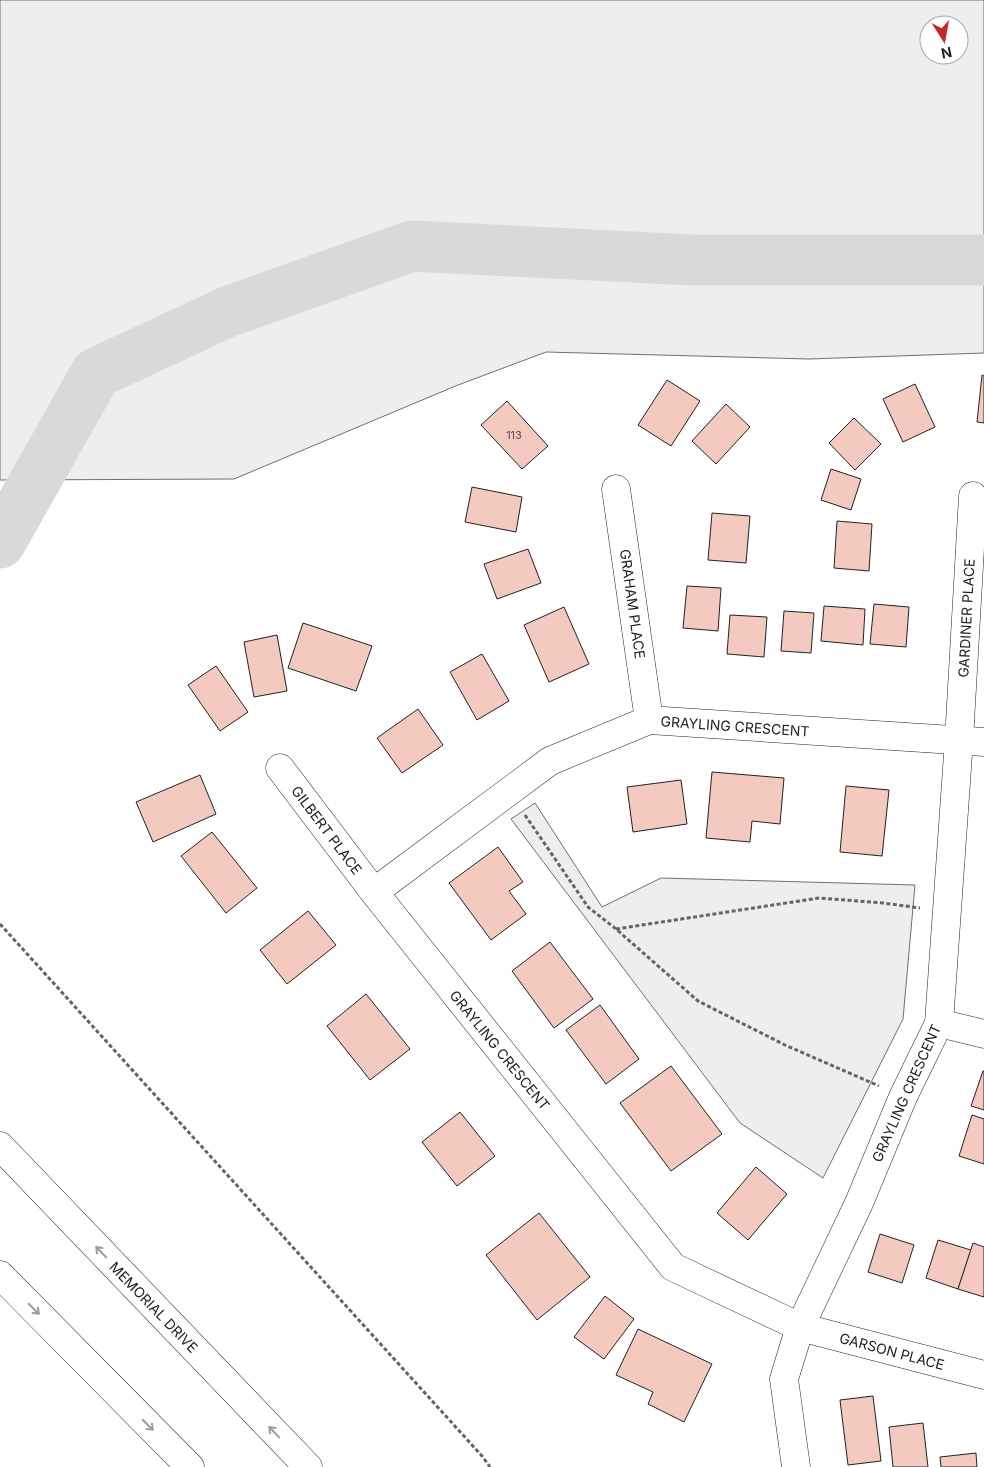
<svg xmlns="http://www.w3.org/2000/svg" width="984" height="1467" font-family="Inter,sans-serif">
  <rect width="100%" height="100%" fill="#fff"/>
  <g fill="#eee" stroke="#6f6f6f" fill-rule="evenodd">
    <path d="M0,0h984v353l-175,6 -263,-7 -88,33 -224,94 -234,1zM929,25h30v30h-30z"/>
    <polygon points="535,803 602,907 661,878 915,885 903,1019 823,1178 740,1123 511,819"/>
  </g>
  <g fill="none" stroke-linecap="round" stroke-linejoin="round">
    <polyline stroke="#d9d9d9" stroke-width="51" points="0,543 96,373 227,312 412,246 692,260 984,260"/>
  </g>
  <g fill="#f3c9c0" stroke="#222">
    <polygon points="982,375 984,376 984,423 977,422"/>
    <polygon points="667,380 700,401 671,446 638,425"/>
    <polygon points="915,384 935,427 903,442 883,399"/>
    <polygon points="507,401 548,446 522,469 481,425"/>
    <polygon points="726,404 750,427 716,464 692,441"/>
    <polygon points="854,418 881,444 855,470 829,443"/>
    <polygon points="831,469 861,479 851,510 821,500"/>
    <polygon points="472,487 522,497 516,532 465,522"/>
    <polygon points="712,513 750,516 746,563 708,560"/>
    <polygon points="837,521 872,524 869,571 834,568"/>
    <polygon points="528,549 541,583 497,599 484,564"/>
    <polygon points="687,586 721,588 718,631 683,628"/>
    <polygon points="874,604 909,607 906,647 870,644"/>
    <polygon points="824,606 865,609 863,645 821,641"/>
    <polygon points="564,607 589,664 549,682 524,625"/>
    <polygon points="784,611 814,613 811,653 781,651"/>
    <polygon points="730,615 767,617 764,657 727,654"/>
    <polygon points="303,623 372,646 356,691 288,668"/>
    <polygon points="277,635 287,691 254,697 244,642"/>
    <polygon points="482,654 509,701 477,720 450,672"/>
    <polygon points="216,666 248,712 220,731 188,685"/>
    <polygon points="418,709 443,745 402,773 377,738"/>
    <polygon points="712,772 784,778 780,824 752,821 750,842 706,838"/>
    <polygon points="200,775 216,814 153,842 136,802"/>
    <polygon points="681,780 687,824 633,832 627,787"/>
    <polygon points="846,786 889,790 882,856 840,852"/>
    <polygon points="212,832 257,888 226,913 181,856"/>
    <polygon points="498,847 523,882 509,891 526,914 491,940 449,883"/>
    <polygon points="308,911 336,945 287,984 260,950"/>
    <polygon points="550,942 593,999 554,1028 512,971"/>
    <polygon points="366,994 410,1049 370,1080 327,1026"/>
    <polygon points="600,1005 639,1059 606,1084 566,1030"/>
    <polygon points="671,1066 722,1134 671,1171 620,1103"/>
    <polygon points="983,1071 984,1071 984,1110 971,1106"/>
    <polygon points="460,1112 495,1156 457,1186 422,1142"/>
    <polygon points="972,1115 984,1119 984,1164 959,1156"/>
    <polygon points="756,1167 787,1194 748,1240 717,1213"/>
    <polygon points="539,1213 590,1277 537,1320 486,1255"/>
    <polygon points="880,1234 914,1245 902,1283 868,1272"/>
    <polygon points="938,1240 971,1250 958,1289 926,1278"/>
    <polygon points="973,1243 984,1247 984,1297 958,1289"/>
    <polygon points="605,1296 634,1319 604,1359 574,1337"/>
    <polygon points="638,1329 712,1364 684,1422 648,1404 653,1392 616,1375"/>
    <polygon points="873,1396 881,1461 848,1465 840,1400"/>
    <polygon points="923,1423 928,1467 893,1467 889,1427"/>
    <polygon points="976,1453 977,1467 941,1467 940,1457"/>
  </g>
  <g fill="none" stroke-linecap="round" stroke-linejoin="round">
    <g stroke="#222" stroke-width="29">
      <g id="minor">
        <polyline points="616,489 649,720"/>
        <polyline points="280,768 374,892 673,1267 800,1327 984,1375"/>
        <polyline points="374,892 550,761 649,720 984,742"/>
        <polyline points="939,1023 984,1034"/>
        <polyline points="796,1467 784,1379 800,1327 859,1203 903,1097 939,1023 959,740 973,496"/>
      </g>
    </g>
    <g stroke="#222" stroke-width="29">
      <g id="highway">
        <polyline points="0,1146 308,1467"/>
        <polyline points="0,1275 190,1467"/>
      </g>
    </g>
    <g stroke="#646464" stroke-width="3" stroke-dasharray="4 2.5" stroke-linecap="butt">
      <polyline points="525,815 588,907 616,929 698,1001 785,1045 879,1086"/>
      <polyline points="0,924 482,1456 490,1467"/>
      <polyline points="616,929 819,898 883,903 920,908"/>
    </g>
    <use href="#minor" stroke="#fff" stroke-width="28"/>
    <use href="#highway" stroke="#fff" stroke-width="28"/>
  </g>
  <defs><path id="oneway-shaft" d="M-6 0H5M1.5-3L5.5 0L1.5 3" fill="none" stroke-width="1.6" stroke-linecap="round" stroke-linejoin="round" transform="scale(1.25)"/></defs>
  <g stroke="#9c9c9c">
    <use href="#oneway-shaft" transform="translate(101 1252) rotate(-134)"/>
    <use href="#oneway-shaft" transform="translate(34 1309) rotate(45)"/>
    <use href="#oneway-shaft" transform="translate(148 1425) rotate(45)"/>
    <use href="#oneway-shaft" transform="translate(274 1432) rotate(-134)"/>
  </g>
  <g text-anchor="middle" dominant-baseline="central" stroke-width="4" stroke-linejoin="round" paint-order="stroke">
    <g font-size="11" fill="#564c4a">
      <text x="514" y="435">113</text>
    </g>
    <g font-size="14" fill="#222" stroke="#fff">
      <text transform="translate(633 604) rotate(82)">GRAHAM PLACE</text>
      <text transform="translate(966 618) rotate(-87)">GARDINER PLACE</text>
      <text transform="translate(735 726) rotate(4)">GRAYLING CRESCENT</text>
      <text transform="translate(327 830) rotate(53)">GILBERT PLACE</text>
      <text transform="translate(500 1050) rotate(51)">GRAYLING CRESCENT</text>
      <text transform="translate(906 1093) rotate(-66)">GRAYLING CRESCENT</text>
      <text transform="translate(154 1307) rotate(46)">MEMORIAL DRIVE</text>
      <text transform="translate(892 1351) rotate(15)">GARSON PLACE</text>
    </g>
  </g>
  <g transform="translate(944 40) rotate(169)"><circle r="24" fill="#ffffff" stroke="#a7a7a7"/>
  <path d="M0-4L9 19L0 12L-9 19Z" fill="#c62828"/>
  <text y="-8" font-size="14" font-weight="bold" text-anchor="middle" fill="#222222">N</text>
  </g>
</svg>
